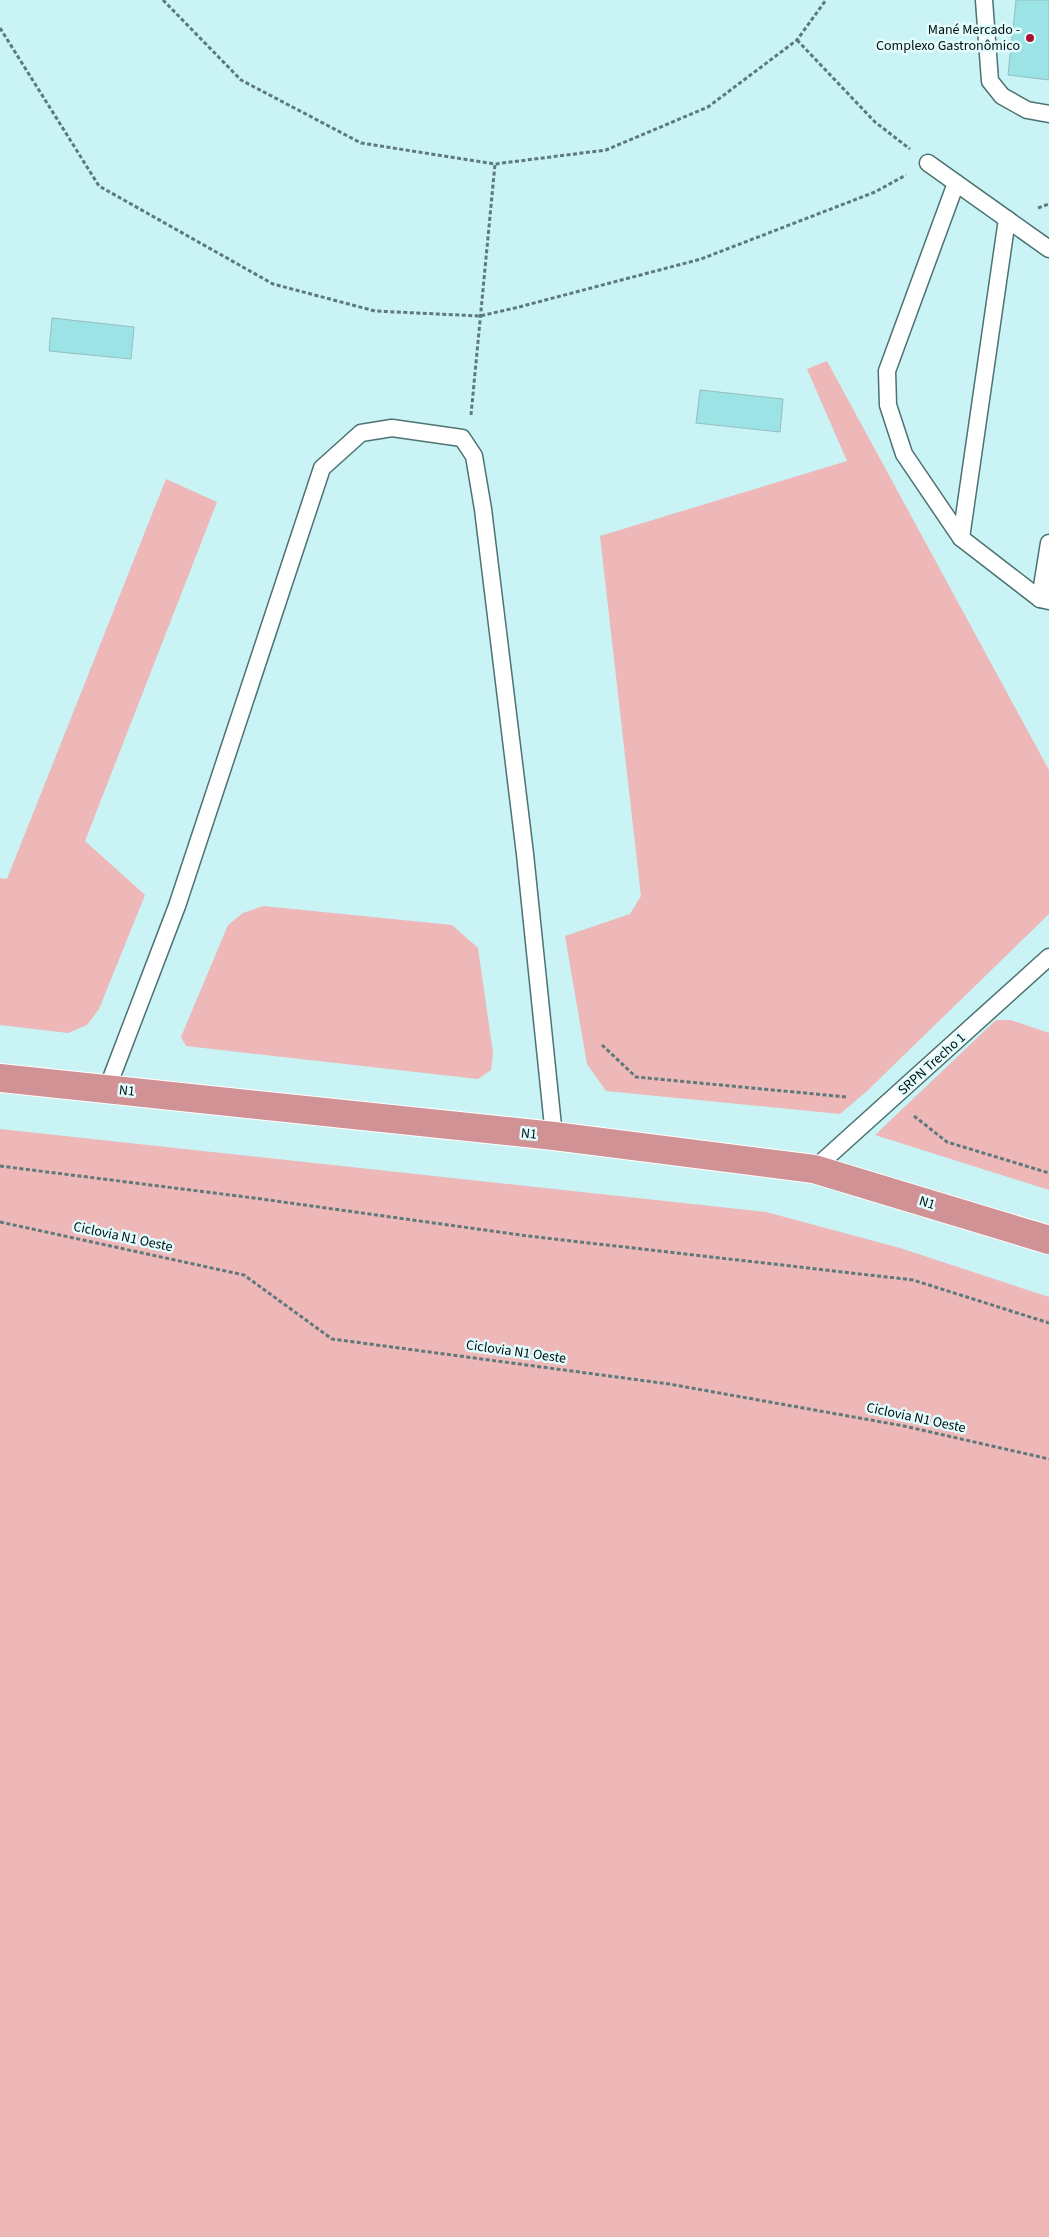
<svg xmlns="http://www.w3.org/2000/svg" width="1049" height="2237" font-family="'Source Sans 3',sans-serif">
  <rect width="100%" height="100%" fill="#c9f3f4"/>
  <g fill="#eeb7b8">
    <polygon points="827,361 1049,770 1049,914 867,1091 840,1114 606,1091 587,1064 565,936 630,914 641,896 600,536 847,461 807,369"/>
    <polygon points="166,479 217,502 85,841 145,895 99,1009 87,1025 68,1033 0,1025 0,878 7,879"/>
    <polygon points="263,906 452,925 478,948 493,1053 491,1070 478,1079 186,1046 181,1037 228,925 243,913"/>
    <polygon points="996,1020 1011,1020 1049,1033 1049,1190 875,1135"/>
    <polygon points="0,1129 766,1212 900,1248 1049,1297 1049,2237 0,2237"/>
  </g>
  <g fill="#9ce3e5" stroke="#95bebf">
    <polygon points="1016,0 1049,0 1049,80 1008,75"/>
    <polygon points="52,318 134,327 131,359 49,351"/>
    <polygon points="700,390 783,399 780,432 696,423"/>
  </g>
  <g fill="none" stroke-linecap="round" stroke-linejoin="round">
    <g stroke="#4c7273" stroke-width="19">
      <g id="service">
        <polyline points="984,0 990,81 1002,96 1027,110 1049,114"/>
        <polyline points="928,163 1049,249"/>
        <polyline points="956,183 887,371 888,405 904,454 961,538 1040,599 1049,601"/>
        <polyline points="961,538 1007,219"/>
        <polyline points="1040,599 1049,543"/>
        <polyline points="107,1089 177,906 322,468 361,433 392,428 462,438 474,456 483,509 525,854 554,1136"/>
        <polyline points="814,1169 1049,957"/>
      </g>
    </g>
    <g stroke="#fff" stroke-width="30">
      <polyline id="trunk" points="0,1078 554,1136 814,1169 1049,1240"/>
    </g>
    <g stroke="#5e797a" stroke-width="3" stroke-dasharray="4 2.5" stroke-linecap="butt">
      <polyline points="163,0 241,80 361,143 495,164 606,150 708,107 797,40 826,0"/>
      <polyline points="0,28 99,186 273,284 375,311 480,316 519,307 701,259 875,192 906,175"/>
      <polyline points="797,40 875,122 910,149"/>
      <polyline points="1038,208 1049,204"/>
      <polyline points="471,415 495,164"/>
      <polyline points="602,1045 636,1077 847,1097"/>
      <polyline points="914,1116 947,1142 1049,1173"/>
      <polyline points="0,1166 254,1198 528,1236 913,1280 1049,1323"/>
      <polyline points="0,1222 244,1275 332,1339 669,1384 904,1426 1049,1459"/>
    </g>
    <use href="#service" stroke="#fff" stroke-width="16"/>
    <use href="#trunk" stroke="#d09294" stroke-width="28"/>
  </g>
  <circle fill="#a81032" stroke="#e3fcfd" stroke-width="2" cx="1030" cy="38" r="5"/>
  <g text-anchor="middle" dominant-baseline="central" stroke-width="5" stroke-linejoin="round" paint-order="stroke">
    <g font-size="14" fill="#021010" stroke="#e3fcfd" text-anchor="end">
      <text x="1020" y="30">Mané Mercado -<tspan x="1020" dy="16">Complexo Gastronômico</tspan></text>
    </g>
    <g font-size="14" fill="#021010" stroke="#e3fcfd">
      <text transform="translate(932 1064) rotate(-42)">SRPN Trecho 1</text>
      <text transform="translate(127 1091) rotate(6)">N1</text>
      <text transform="translate(529 1134) rotate(6)">N1</text>
      <text transform="translate(927 1203) rotate(17)">N1</text>
      <text transform="translate(123 1237) rotate(12)">Ciclovia N1 Oeste</text>
      <text transform="translate(516 1352) rotate(8)">Ciclovia N1 Oeste</text>
      <text transform="translate(916 1418) rotate(12)">Ciclovia N1 Oeste</text>
    </g>
  </g>
</svg>
